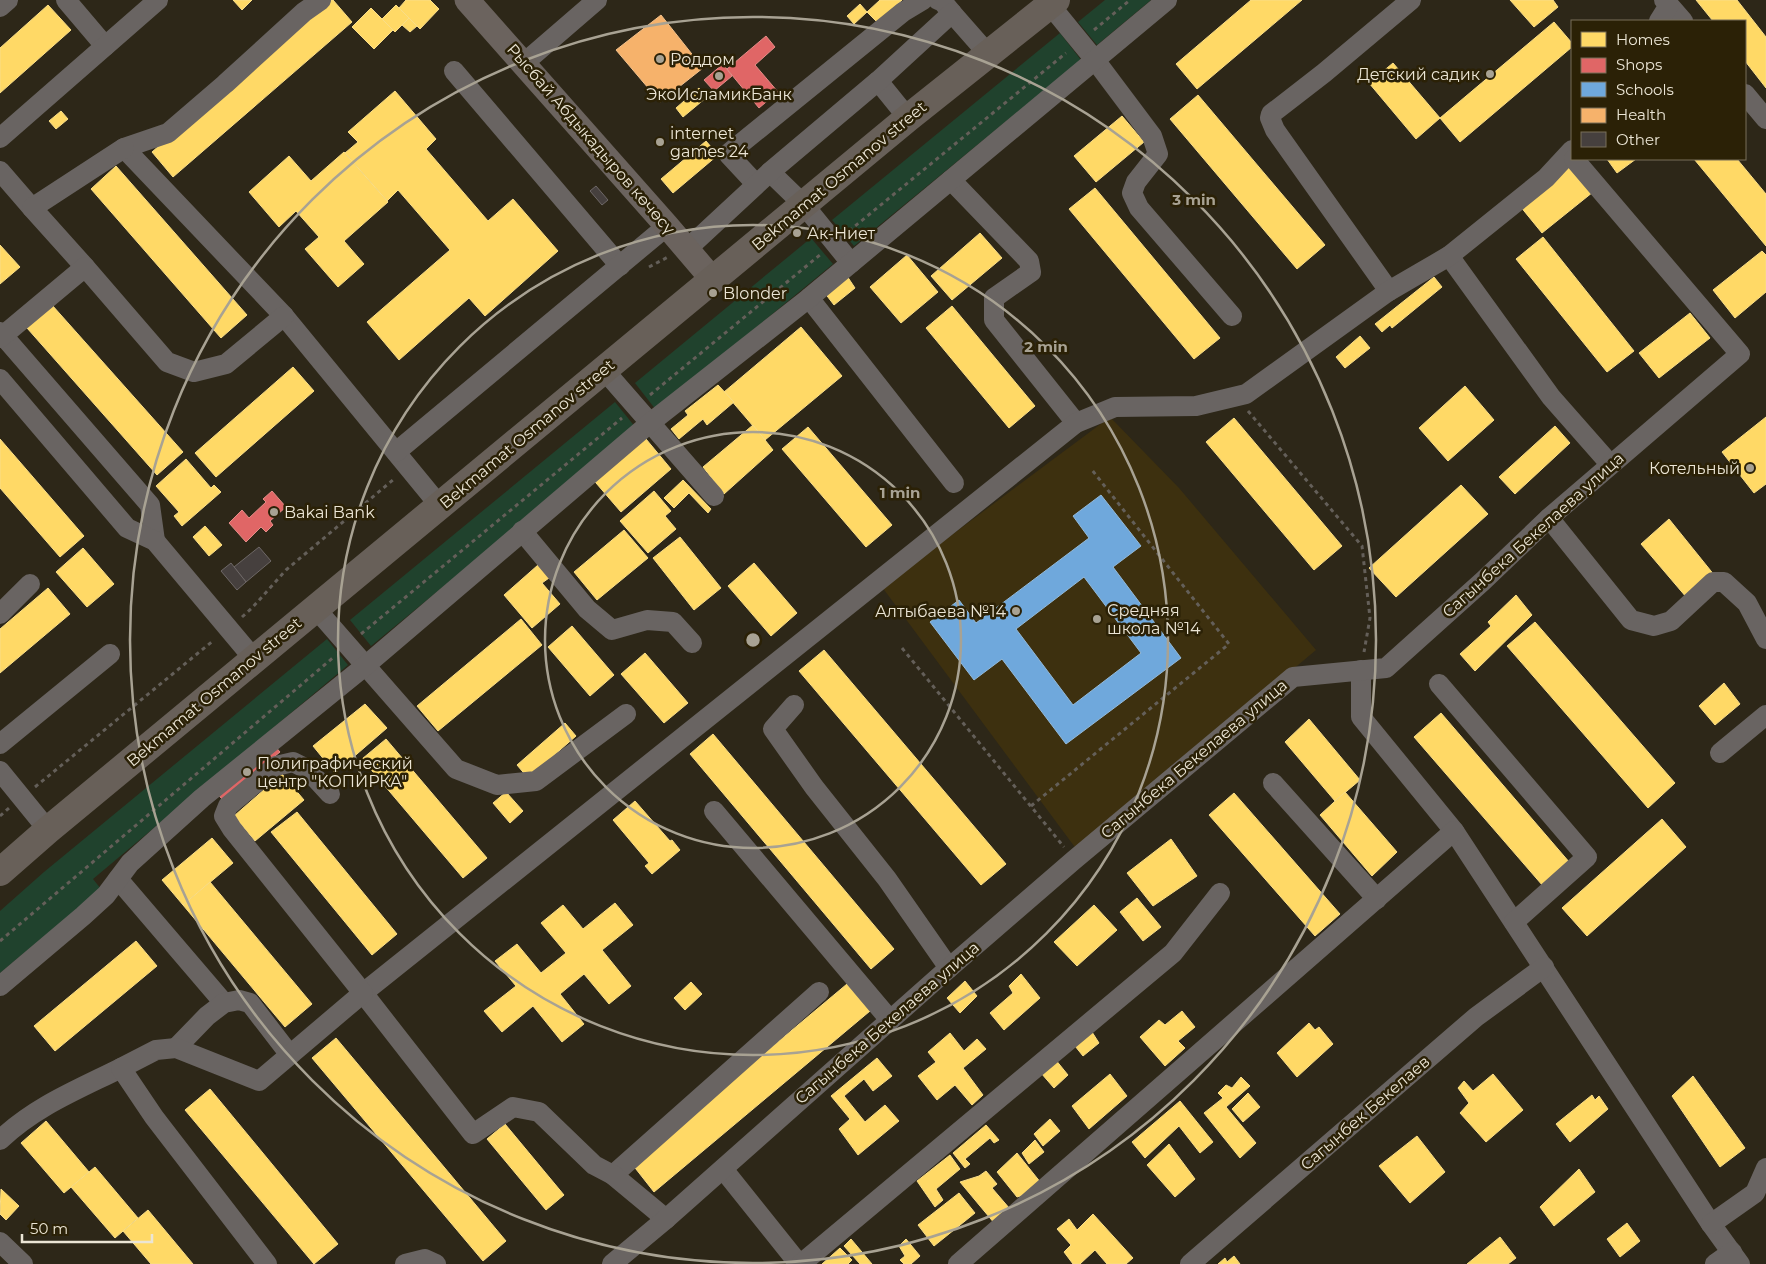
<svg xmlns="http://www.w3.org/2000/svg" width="1766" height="1264" font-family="Montserrat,sans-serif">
  <rect width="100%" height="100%" fill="#2d2718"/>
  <polygon fill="#3d300f" points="1110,417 1179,488 1316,650 1077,850 882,587"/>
  <g fill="#20422d">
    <polygon points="1105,0 1151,0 1097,45 1078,22"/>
    <polygon points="1060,33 1081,60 854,246 832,220"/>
    <polygon points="811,238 833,264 656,410 635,383"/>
    <polygon points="615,402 636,428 371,646 350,620"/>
    <polygon points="327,639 348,665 93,879 101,889 0,973 0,911 44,872"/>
  </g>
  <g fill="#ffd966" stroke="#f9dd87">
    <polygon points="233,0 252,0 242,10"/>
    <polygon points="327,0 333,0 352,22 173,177 152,152"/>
    <polygon points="406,0 430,0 439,9 420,29 399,8"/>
    <polygon points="880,0 902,0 877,22 867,12"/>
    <polygon points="1251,0 1302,0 1197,89 1176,64"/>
    <polygon points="1510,0 1553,0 1558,7 1534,27"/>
    <polygon points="1696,0 1737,0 1766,37 1766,88 1745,61 1745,21 1713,21"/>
    <polygon points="860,4 867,12 854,24 847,16"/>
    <polygon points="48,5 71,30 0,93 0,48"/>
    <polygon points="396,5 409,18 395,32 382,19"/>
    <polygon points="371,8 393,30 374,49 352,27"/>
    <polygon points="409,18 417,26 410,32 402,25"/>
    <polygon points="1554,22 1572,43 1572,47 1460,142 1440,118"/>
    <polygon points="1393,63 1440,118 1416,139 1369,83"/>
    <polygon points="699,88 707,97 683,117 676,108"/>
    <polygon points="395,91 436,139 426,149 488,221 513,199 558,251 485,316 469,298 399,360 367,322 450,250 398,190 387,201 345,153 358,142 348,132"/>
    <polygon points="1198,95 1325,245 1297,269 1170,119"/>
    <polygon points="61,111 68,119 56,129 49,121"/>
    <polygon points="1122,116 1144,142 1096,182 1074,156"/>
    <polygon points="706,141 718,155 673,193 661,179"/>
    <polygon points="344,152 388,202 344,241 364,264 338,287 305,249 319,237 296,211 279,227 249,192 289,156 311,181"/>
    <polygon points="1607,159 1636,159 1617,173"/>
    <polygon points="1694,159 1737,159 1766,194 1766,246"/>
    <polygon points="1571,165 1593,192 1542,233 1520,206"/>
    <polygon points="116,166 247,315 221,338 91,189"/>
    <polygon points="1095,188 1220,338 1194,359 1069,209"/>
    <polygon points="980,233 1002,258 952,300 931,276"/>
    <polygon points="1543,237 1634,351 1607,372 1516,259"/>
    <polygon points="0,245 20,267 0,284"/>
    <polygon points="1762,251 1766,255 1766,292 1735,318 1713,290"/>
    <polygon points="907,255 938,292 901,323 870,287"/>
    <polygon points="847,276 855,288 834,305 821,288"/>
    <polygon points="1434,277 1442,287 1392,328 1390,325 1382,332 1375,324"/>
    <polygon points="52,305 183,452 157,475 27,328"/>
    <polygon points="952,306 1035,406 1009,428 926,328"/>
    <polygon points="1690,313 1710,338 1659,378 1639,353"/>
    <polygon points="801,327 842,376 765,440 724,392"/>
    <polygon points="1360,336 1370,348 1345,368 1336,357"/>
    <polygon points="293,367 314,391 216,477 195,453"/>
    <polygon points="718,385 734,402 707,425 703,419 679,439 671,429 688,415 685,411"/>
    <polygon points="1465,386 1494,420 1448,461 1419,428"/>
    <polygon points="1766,417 1766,484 1754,493 1722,452"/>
    <polygon points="1234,418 1342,546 1314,570 1206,442"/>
    <polygon points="753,425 773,450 724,494 703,467"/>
    <polygon points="1555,426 1570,443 1515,494 1499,477"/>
    <polygon points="808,427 892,525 866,547 782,449"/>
    <polygon points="641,433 671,469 621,512 590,476"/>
    <polygon points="0,439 84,536 60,557 0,488"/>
    <polygon points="186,459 211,488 214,485 221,492 182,526 174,516 179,512 156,486"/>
    <polygon points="683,480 711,509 708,513 689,493 674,508 664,498"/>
    <polygon points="1461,485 1488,514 1396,597 1369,568"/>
    <polygon points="654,491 671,511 665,516 676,529 648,553 620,521"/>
    <polygon points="1669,519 1715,576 1687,598 1641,544"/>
    <polygon points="205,526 222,545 209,556 193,537"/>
    <polygon points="624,530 648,558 597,600 574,572"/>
    <polygon points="680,537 721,588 694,610 653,558"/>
    <polygon points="83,548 114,584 87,607 56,572"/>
    <polygon points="754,563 797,613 771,636 728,586"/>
    <polygon points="538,565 549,578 542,583 560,604 532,628 504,595"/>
    <polygon points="48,588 70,614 0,673 0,629"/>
    <polygon points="1516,595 1532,615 1475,671 1460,654 1491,626 1488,622"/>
    <polygon points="521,619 542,645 438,731 417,706"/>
    <polygon points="1535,622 1675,783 1648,808 1507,646"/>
    <polygon points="572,626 614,675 590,696 548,647"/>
    <polygon points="824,650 1006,864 981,885 799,671"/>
    <polygon points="645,653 688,703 664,723 621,674"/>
    <polygon points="1724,683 1740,704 1715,725 1699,706"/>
    <polygon points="365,704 387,728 335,773 313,746"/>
    <polygon points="1441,713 1570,863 1543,886 1414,737"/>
    <polygon points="1309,719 1360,780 1335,801 1285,742"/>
    <polygon points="565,723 576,736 528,778 517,765"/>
    <polygon points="713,734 894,949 871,969 690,754"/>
    <polygon points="386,739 487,858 463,878 362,759"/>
    <polygon points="282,774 304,800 255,841 234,816"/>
    <polygon points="506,792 523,811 510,823 493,803"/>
    <polygon points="1345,792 1397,852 1372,876 1320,815"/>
    <polygon points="1234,793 1340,914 1315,936 1209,815"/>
    <polygon points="635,801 670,841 672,840 680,850 652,874 645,866 649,863 613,820"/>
    <polygon points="297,812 397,934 372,955 271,832"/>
    <polygon points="1662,819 1686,847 1587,936 1562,908"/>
    <polygon points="212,838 233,863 183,905 162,880"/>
    <polygon points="1171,839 1197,876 1153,906 1127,873"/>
    <polygon points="210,882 312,1004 285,1027 183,905"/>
    <polygon points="1137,898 1161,927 1143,941 1120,912"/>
    <polygon points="615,903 633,925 602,950 631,986 609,1004 584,974 560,994 584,1024 562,1042 533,1006 502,1032 484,1011 516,986 495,961 517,944 541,973 566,953 541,923 563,905 583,929"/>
    <polygon points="1094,905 1117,930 1077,966 1054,942"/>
    <polygon points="136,941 157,966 55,1051 34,1026"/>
    <polygon points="1021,974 1040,998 1004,1030 990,1013 1013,993 1009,986"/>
    <polygon points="965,981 977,996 960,1013 947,998"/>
    <polygon points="691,982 702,994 685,1010 674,998"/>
    <polygon points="847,984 870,1011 654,1192 632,1164"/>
    <polygon points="1182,1011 1195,1027 1178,1041 1185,1048 1165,1066 1140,1037 1159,1020 1165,1025"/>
    <polygon points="1309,1023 1315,1030 1319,1027 1333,1044 1297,1077 1277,1053"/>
    <polygon points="1092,1032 1099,1043 1083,1056 1075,1046"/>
    <polygon points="950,1033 964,1051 977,1039 986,1049 963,1068 983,1095 972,1105 955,1085 937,1100 918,1076 936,1062 928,1052"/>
    <polygon points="336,1038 506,1241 483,1261 312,1058"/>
    <polygon points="877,1058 892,1076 873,1091 864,1079 844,1096 865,1122 885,1105 899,1121 858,1155 839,1129 850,1119 831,1096"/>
    <polygon points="1055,1059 1068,1075 1054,1088 1041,1073"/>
    <polygon points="1110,1074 1127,1096 1089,1129 1072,1106"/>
    <polygon points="1493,1074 1523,1110 1486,1142 1460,1113 1469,1103 1458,1088 1464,1081 1473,1091"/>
    <polygon points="1693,1076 1745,1148 1720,1167 1672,1096"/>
    <polygon points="1241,1077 1250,1086 1226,1107 1256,1143 1240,1158 1204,1113 1223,1098 1218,1093 1226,1085 1232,1088"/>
    <polygon points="210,1089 338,1244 314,1264 185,1110"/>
    <polygon points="1248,1093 1260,1107 1243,1122 1232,1109"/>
    <polygon points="1592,1095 1595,1100 1599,1096 1608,1109 1570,1142 1556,1124"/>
    <polygon points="1180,1101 1213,1142 1200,1153 1179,1126 1145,1158 1132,1142"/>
    <polygon points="1050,1119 1060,1131 1043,1146 1034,1134"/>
    <polygon points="46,1121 89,1172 64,1193 21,1143"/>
    <polygon points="505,1124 564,1195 546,1210 487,1139"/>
    <polygon points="986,1125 999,1140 994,1143 990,1138 965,1159 970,1164 965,1168 953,1153"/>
    <polygon points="1417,1136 1445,1172 1410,1203 1379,1166"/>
    <polygon points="1035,1140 1044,1152 1029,1164 1022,1153"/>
    <polygon points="1169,1144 1195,1179 1175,1197 1147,1165"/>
    <polygon points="1017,1153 1041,1183 1030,1193 1017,1197 997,1172"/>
    <polygon points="950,1155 960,1169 936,1189 943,1200 935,1207 917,1181"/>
    <polygon points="95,1167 138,1218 115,1238 71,1187"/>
    <polygon points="1579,1169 1595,1192 1554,1226 1540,1207"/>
    <polygon points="986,1171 997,1184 992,1188 1010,1209 995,1224 960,1182 979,1176"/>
    <polygon points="1,1189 19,1206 6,1220 0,1214"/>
    <polygon points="959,1193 975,1213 934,1246 918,1225"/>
    <polygon points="148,1210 193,1264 151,1264 123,1231"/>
    <polygon points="1093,1214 1133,1258 1126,1264 1107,1264 1095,1250 1080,1264 1073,1264 1064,1252 1071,1245 1057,1229 1069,1219 1077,1230"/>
    <polygon points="1627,1223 1640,1241 1620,1257 1607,1239"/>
    <polygon points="1500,1237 1516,1258 1508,1264 1467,1264"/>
    <polygon points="851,1239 872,1264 860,1264 844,1246"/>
    <polygon points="906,1239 920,1256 911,1264 904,1264 900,1260 905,1256 899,1246"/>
    <polygon points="840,1248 852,1260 848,1264 822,1264"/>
    <polygon points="1234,1256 1240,1264 1218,1264 1225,1258 1227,1262"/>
  </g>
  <g fill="#e06666" stroke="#e38c87">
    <polygon points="766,36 775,47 755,65 778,92 759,108 727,69"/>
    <polygon points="723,64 732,76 714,91 704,80"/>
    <polygon points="272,491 286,507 270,521 273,525 266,532 261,527 246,542 229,523 242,510 249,518 266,502 263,499"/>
    <polygon points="273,744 280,752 222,799 215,791"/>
  </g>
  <path fill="#6fa8dc" stroke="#94bada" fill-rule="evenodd" d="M1101,495l40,51 -28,21 68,91 -115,86 -64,-85 -28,21 -44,-58 29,-22 17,23 113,-85 -16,-22zM1084,577l57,76 -68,52 -57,-76z"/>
  <polygon fill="#f6b26b" stroke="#f3c18b" points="661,15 703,68 660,102 616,50"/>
  <g fill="#46403e" stroke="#6e6867">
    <polygon points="596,186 608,200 602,205 590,191"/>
    <polygon points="259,547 271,561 246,582 234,567"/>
    <polygon points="231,563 246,582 237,590 221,571"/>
  </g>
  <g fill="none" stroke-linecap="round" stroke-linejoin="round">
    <g stroke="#645f59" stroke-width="3" stroke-dasharray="4 4" stroke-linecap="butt">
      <polyline points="1094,30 1130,0"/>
      <polyline points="849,231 1066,53"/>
      <polyline points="649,267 668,257"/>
      <polyline points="650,395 821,254"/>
      <polyline points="1248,411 1362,546 1370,618 1364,652"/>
      <polyline points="242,617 252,608 286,570 394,479"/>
      <polyline points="361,634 622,418"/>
      <polyline points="902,648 1064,847"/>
      <polyline points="35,787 214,640"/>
      <polyline points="1031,806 1229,644 1092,470"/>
      <polyline points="0,816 9,808"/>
      <polyline points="0,941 335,656"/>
    </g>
    <g stroke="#696462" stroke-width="20">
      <polyline points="66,0 105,46"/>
      <polyline points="321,0 304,12 225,84 168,133 124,148 284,316 440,506"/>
      <polyline points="938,0 942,1 952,13"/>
      <polyline points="1050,5 1095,60 1152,136 1158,154 1136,182 1132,193 1139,208 1232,316"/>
      <polyline points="1669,5 1683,21"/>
      <polyline points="0,7 8,0"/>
      <polyline points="1659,21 1669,5 1664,0"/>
      <polyline points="524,63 597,0"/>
      <polyline points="454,71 620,266"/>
      <polyline points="878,81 908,118"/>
      <polyline points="1745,94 1766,119"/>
      <polyline points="0,138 158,0"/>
      <polyline points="0,171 32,208"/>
      <polyline points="770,172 804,205 851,263"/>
      <polyline points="951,180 1029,261 1031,272 994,298 994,320 1076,423"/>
      <polyline points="756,184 729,155 729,153 903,12 923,0"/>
      <polyline points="687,249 770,172 878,81 952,13 988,54"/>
      <polyline points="1449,256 1551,397 1610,464"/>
      <polyline points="85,267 32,208 124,148"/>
      <polyline points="1389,291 1275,130 1270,118 1271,114 1324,73 1411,0"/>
      <polyline points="809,298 954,483"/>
      <polyline points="0,332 150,505 155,541"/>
      <polyline points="0,338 85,267 167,362 194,372 226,364 284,316"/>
      <polyline points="604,370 714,496"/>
      <polyline points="0,379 127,528 155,541 254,659"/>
      <polyline points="396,452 667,226"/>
      <polyline points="1549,518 1631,620 1654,626 1671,621 1713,582 1724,582 1747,603 1766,639"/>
      <polyline points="522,531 587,609 612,630 647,620 673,622 692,643"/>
      <polyline points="316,609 456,769 497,785 536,781 626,714"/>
      <polyline points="0,614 30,584"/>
      <polyline points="1361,670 1361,717 1454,831 1711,1224 1740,1264"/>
      <polyline points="1439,684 1587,857 1514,922"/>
      <polyline points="794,705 773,729 814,787 887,879 949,968"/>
      <polyline points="0,744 110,654"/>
      <polyline points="1720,753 1766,715"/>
      <polyline points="0,771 48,830"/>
      <polyline points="1273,783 1377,899"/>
      <polyline points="714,811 890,1020"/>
      <polyline points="118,879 224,1003"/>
      <polyline points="0,986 83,916 106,895 130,863 202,798 365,666 650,423 809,298 1167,0"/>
      <polyline points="176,1048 207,1016 224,1003 239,1000 250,1003 290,1055"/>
      <path d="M0,1140c36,-34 77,-50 121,-72"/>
      <polyline points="723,1169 799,1264"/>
      <polyline points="613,1175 819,992"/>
      <polyline points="666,1219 613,1175 594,1165 539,1112 513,1107 473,1134 363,993 1076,423 1115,407 1196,406 1246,394 1389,291 1449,256 1546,178 1572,150"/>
      <polyline points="1711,1224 1755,1193 1766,1168"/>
      <polyline points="0,1242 23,1264"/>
      <polyline points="267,1264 154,1117 121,1068 156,1050 176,1048 259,1081 363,993 232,829 224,816 228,806 276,766 293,762 307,769 330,794"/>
      <polyline points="405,1264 425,1259 436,1264"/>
      <polyline points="612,1264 666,1219 949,968 1074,860 1293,677 1386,668 1483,581 1549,518 1740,354 1574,159"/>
      <polyline points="801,1264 1173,953 1220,893"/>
      <polyline points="958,1264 1454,831"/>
      <polyline points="1190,1264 1476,1017 1544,967"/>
      <polyline points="1715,1264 1732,1252"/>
    </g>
    <polyline stroke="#6b635e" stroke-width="25" points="467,0 667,226 713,280"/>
    <polyline stroke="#686059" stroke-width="28" points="0,872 48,830 908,118 1056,0"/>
  </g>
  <g fill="none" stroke="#a8a293" stroke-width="2.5">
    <circle cx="753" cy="640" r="208"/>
    <circle cx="753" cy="640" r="415"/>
    <circle cx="753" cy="640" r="623"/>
  </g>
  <g fill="#a8a293" stroke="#2b2106" stroke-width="2">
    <circle cx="660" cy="59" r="5"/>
    <circle cx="1490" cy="74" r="5"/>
    <circle cx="719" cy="76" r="5"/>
    <circle cx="660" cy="142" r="5"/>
    <circle cx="797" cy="233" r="5"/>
    <circle cx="713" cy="293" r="5"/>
    <circle cx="1750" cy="468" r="5"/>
    <circle cx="274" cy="512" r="5"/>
    <circle cx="1016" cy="611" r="5"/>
    <circle cx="1097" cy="619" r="5"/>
    <circle cx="247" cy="772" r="5"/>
  </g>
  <g text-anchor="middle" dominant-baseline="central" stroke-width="5" stroke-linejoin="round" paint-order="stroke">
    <g font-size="16" fill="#ebe5d5" stroke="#2b2106" text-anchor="start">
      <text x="670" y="59">Роддом</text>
      <text x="1480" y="74" text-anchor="end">Детский садик</text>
      <text x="719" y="94" text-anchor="middle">ЭкоИсламикБанк</text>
      <text x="670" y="133">internet<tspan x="670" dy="18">games 24</tspan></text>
      <text x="807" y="233">Ак-Ниет</text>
      <text x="723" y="293">Blonder</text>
      <text x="1740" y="468" text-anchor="end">Котельный</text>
      <text x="284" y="512">Bakai Bank</text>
      <text x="1107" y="610">Средняя<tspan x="1107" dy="18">школа №14</tspan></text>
      <text x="1006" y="611" text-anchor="end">Алтыбаева №14</text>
      <text x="257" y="763">Полиграфический<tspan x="257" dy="18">центр "КОПИРКА"</tspan></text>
    </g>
    <g font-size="16" fill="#ebe5d5" stroke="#2b2106">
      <text transform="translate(591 139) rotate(49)">Рысбай Абдыкадыров көчөсү</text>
      <text transform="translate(839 176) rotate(-40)">Bekmamat Osmanov street</text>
      <text transform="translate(527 434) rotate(-40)">Bekmamat Osmanov street</text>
      <text transform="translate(1533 535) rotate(-42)">Сагынбека Бекелаева улица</text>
      <text transform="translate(214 692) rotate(-40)">Bekmamat Osmanov street</text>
      <text transform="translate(1194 759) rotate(-40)">Сагынбека Бекелаева улица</text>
      <text transform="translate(887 1023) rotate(-41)">Сагынбека Бекелаева улица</text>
      <text transform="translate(1365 1113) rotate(-41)">Сагынбек Бекелаев</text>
    </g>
  </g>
  <circle cx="753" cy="640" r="8" fill="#a8a293" stroke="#2b2106" stroke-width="2.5"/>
  <g font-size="15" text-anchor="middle" font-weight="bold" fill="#a8a293" stroke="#2b2106" stroke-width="5" stroke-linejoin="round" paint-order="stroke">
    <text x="1194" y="205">3 min</text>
    <text x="1046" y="352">2 min</text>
    <text x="900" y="498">1 min</text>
  </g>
  <rect x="1571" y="20" width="175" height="140" fill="#2b2106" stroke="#786f59"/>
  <rect x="1581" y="32" width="25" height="15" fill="#ffd966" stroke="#786f59"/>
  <text x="1616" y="45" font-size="15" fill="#ebe5d5">Homes</text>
  <rect x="1581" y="58" width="25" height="15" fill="#e06666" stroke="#786f59"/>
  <text x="1616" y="70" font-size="15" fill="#ebe5d5">Shops</text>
  <rect x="1581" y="82" width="25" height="15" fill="#6fa8dc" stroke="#786f59"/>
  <text x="1616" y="95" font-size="15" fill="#ebe5d5">Schools</text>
  <rect x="1581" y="108" width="25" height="15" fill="#f6b26b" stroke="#786f59"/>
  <text x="1616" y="120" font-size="15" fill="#ebe5d5">Health</text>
  <rect x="1581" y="132" width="25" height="15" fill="#46403e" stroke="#786f59"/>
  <text x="1616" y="145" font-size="15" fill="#ebe5d5">Other</text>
  <path d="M22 1234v8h130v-8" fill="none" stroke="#ebe5d5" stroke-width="2.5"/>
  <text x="30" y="1234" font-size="15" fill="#ebe5d5" stroke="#2b2106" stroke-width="4" paint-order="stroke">50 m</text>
</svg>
